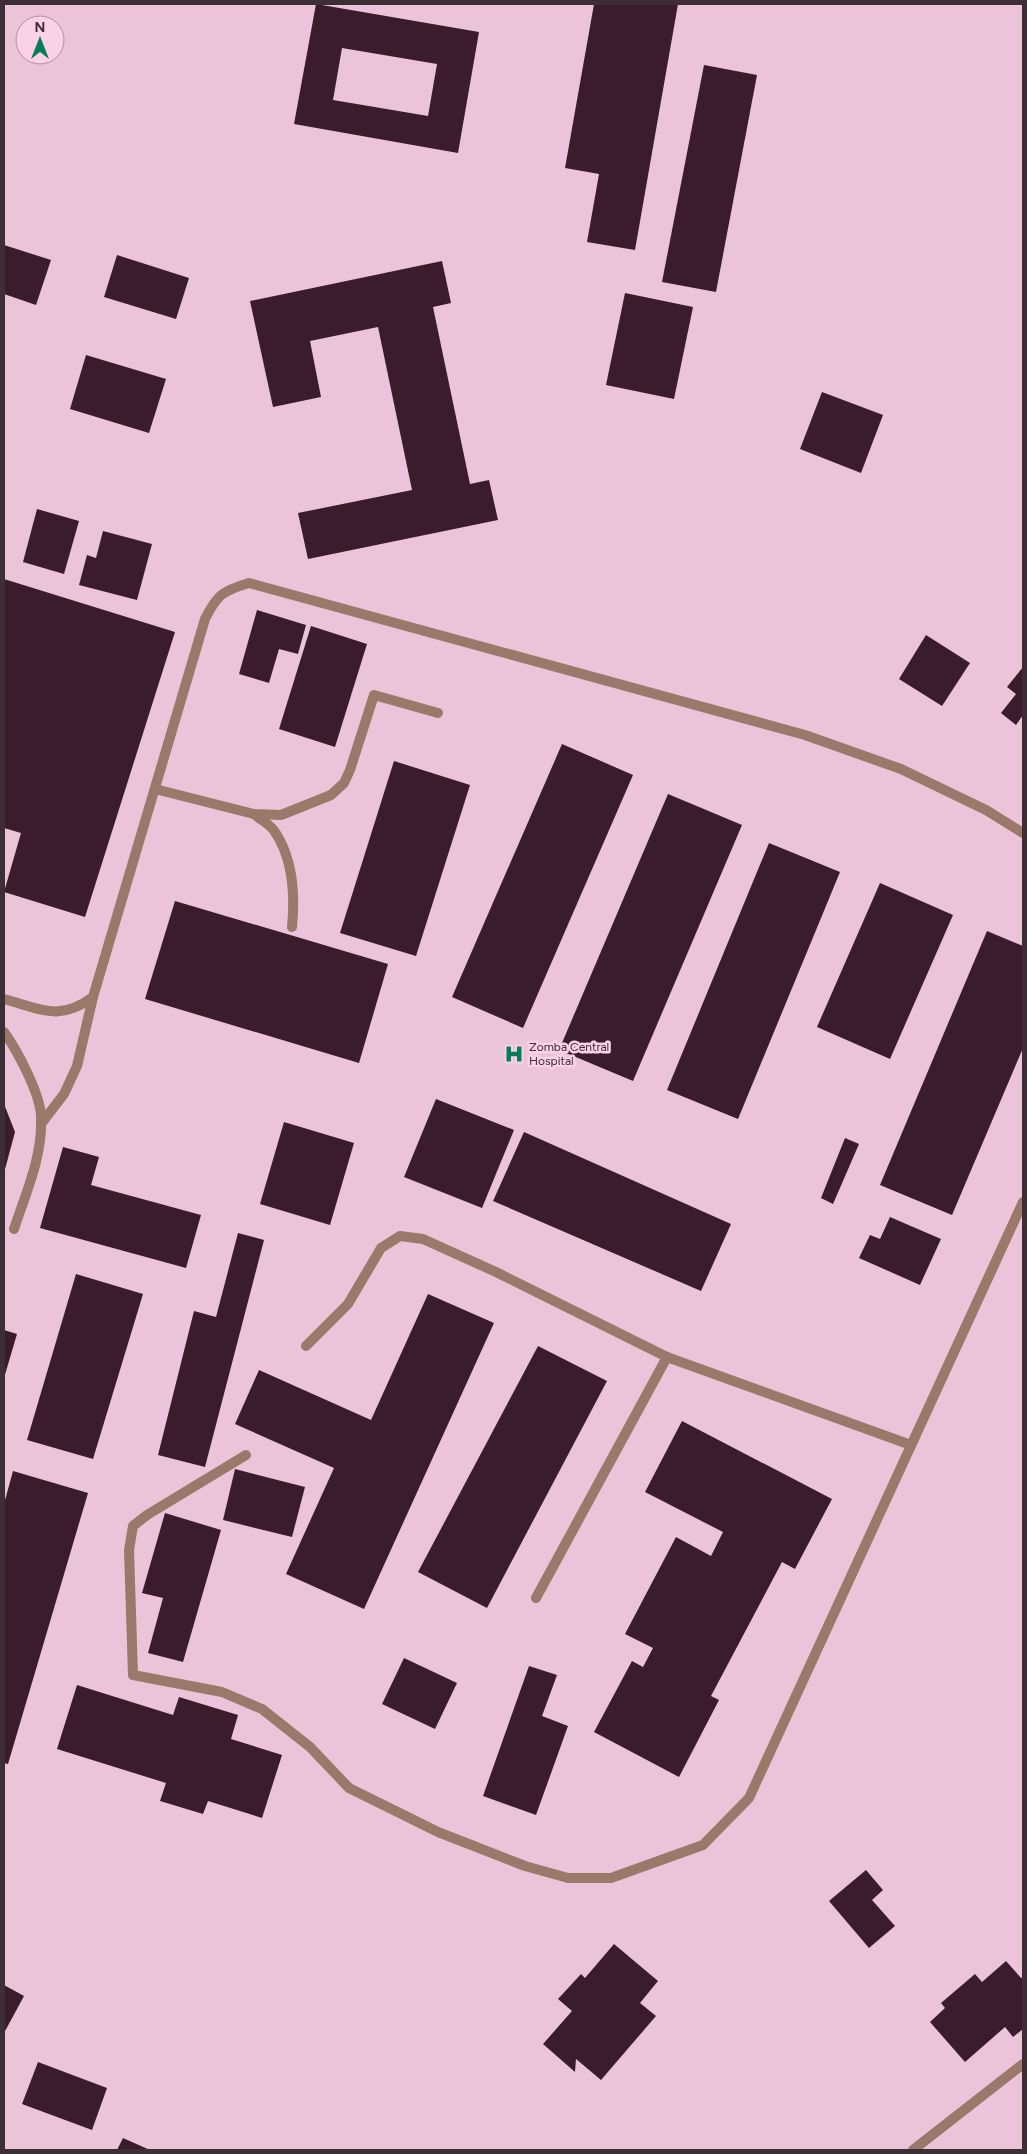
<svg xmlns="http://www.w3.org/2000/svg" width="1027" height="2154" font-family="Figtree,sans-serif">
  <rect width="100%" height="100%" fill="#ecc4d9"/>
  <g fill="#3a1c2d" fill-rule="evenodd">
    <path d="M316,4l163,28 -21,121 -164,-29zM342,48l95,16 -9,52 -95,-16z"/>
    <polygon points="594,4 678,4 635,250 587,242 599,174 565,168"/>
    <polygon points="704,65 757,75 716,292 662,282"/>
    <polygon points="4,245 51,260 36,305 4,294"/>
    <polygon points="117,255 189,278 176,319 104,297"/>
    <polygon points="442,261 451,303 433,307 470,484 489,480 498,520 308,559 298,513 412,490 378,327 310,341 321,397 273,407 250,301"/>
    <polygon points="625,293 693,307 674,399 606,385"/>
    <polygon points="86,355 166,379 149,433 70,409"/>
    <polygon points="822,392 883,415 861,473 800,449"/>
    <polygon points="37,509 79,521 64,574 23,562"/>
    <polygon points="103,531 152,544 137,600 79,585 87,555 96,558"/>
    <polygon points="4,579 175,632 85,917 4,892 21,833 4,828"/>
    <polygon points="257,610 306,625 298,654 279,649 269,683 239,674"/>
    <polygon points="311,626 367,644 335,747 279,729"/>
    <polygon points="926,635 970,663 942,706 899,679"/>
    <polygon points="1023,667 1023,715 1016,725 1001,713 1016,694 1007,687"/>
    <polygon points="562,744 633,775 523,1028 452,997"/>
    <polygon points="394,761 470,785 416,956 340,933"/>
    <polygon points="668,794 742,825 633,1081 559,1050"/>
    <polygon points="769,843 840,872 738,1119 667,1090"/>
    <polygon points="880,883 953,915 890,1059 817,1027"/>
    <polygon points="175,901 388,964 359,1063 145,999"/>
    <polygon points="987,931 1023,946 1023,1048 952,1215 880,1185"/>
    <polygon points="436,1099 514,1130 482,1208 404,1177"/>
    <polygon points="4,1104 15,1132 4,1173"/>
    <polygon points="284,1122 354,1143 330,1225 260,1204"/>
    <polygon points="524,1132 731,1224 701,1291 493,1201"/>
    <polygon points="845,1138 859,1144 833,1204 821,1198"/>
    <polygon points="63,1147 99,1157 91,1185 201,1215 186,1268 40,1228"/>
    <polygon points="890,1217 941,1239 920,1285 859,1258 870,1235 880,1239"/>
    <polygon points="238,1233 264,1240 205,1467 158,1455 194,1311 216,1317"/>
    <polygon points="76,1274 143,1294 93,1459 27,1440"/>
    <polygon points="428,1294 494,1323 364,1609 286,1574 334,1468 235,1424 259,1370 371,1420"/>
    <polygon points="4,1330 17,1334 4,1378"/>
    <polygon points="538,1346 607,1381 487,1608 418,1572"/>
    <polygon points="682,1421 832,1499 795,1569 782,1562 711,1696 719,1700 679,1777 594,1732 632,1661 643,1667 653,1648 625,1634 676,1537 711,1556 723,1532 645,1492"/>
    <polygon points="235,1469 305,1487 292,1537 223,1520"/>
    <polygon points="13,1471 88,1493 8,1764 4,1763 4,1504"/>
    <polygon points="165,1513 221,1530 183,1662 148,1653 163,1598 142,1593"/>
    <polygon points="404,1658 457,1683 435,1729 382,1704"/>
    <polygon points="529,1666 557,1675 542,1716 568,1726 536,1815 483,1796"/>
    <polygon points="77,1685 173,1715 179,1697 238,1715 231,1739 282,1755 262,1818 208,1801 203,1814 160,1801 166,1783 57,1749"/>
    <polygon points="866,1870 883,1890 872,1900 895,1926 869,1948 829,1901"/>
    <polygon points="614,1944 658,1981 640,2003 656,2016 601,2080 576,2059 575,2072 543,2044 572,2011 558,1999 581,1974 585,1978"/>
    <polygon points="1006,1961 1021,1978 1023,1977 1023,2029 1013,2037 1005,2027 965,2062 930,2022 945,2008 941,2003 975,1974 982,1982"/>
    <polygon points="4,1985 24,1996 4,2033"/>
    <polygon points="38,2062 107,2088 92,2130 22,2104"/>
    <polygon points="123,2138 150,2150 117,2150"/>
  </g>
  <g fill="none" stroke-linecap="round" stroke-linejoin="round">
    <g stroke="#9a796a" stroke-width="10">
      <polyline points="155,789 254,814 281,815 331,795 344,783 350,770 374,695 438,713"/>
      <path d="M254,814c7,6 17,11 21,18 18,27 20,64 17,95"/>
      <path d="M4,999c37,10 55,23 89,-2l112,-378c12,-24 17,-28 44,-36l556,152 96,34 85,41 37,23"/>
      <path d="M4,1032c13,18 37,63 37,85 2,38 -15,76 -27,112"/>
      <polyline points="41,1124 64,1094 77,1066 93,997"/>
      <polyline points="306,1346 348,1304 381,1248 400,1236 423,1239 496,1272 667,1357 911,1445"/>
      <polyline points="246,1455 147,1515 133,1526 129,1550 133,1675 222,1692 262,1709 310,1747 349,1788 438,1832 525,1866 568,1878 611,1878 703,1845 749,1798 1023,1202"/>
      <polyline points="536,1598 667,1357"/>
    </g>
    <polyline stroke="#9a796a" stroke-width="10" points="913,2150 1023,2064"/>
  </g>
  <defs>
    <g id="hospital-bare" transform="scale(1.5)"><path d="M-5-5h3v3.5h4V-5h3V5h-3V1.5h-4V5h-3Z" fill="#077d5a" stroke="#fad1e6" stroke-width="2.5" paint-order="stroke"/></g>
  </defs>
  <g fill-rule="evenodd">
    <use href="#hospital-bare" x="514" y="1054"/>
  </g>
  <g text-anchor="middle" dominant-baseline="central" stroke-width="5" stroke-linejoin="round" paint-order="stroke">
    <g font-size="12" fill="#3d2d35" stroke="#fad1e6" text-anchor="start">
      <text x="529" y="1047">Zomba Central<tspan x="529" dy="14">Hospital</tspan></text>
    </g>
  </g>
  <rect width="1027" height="2154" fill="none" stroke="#3d2d35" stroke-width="10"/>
  <g transform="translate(40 40)"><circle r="24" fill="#fad1e6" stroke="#ae8f9f"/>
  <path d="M0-4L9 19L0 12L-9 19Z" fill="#077d5a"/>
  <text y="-8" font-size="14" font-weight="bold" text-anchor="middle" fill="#3d2d35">N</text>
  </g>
</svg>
